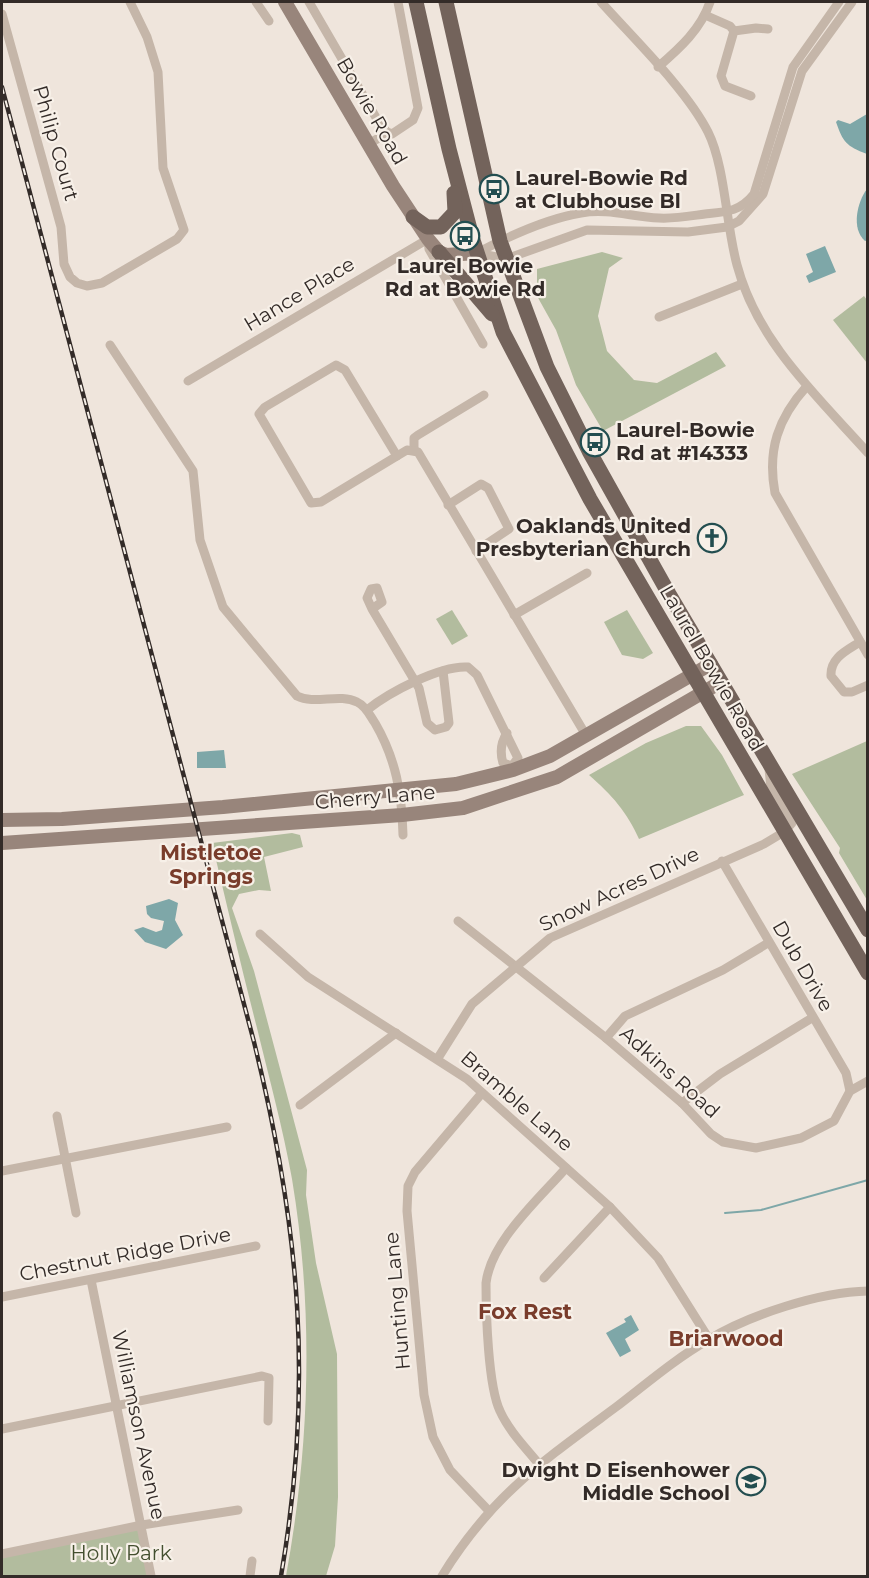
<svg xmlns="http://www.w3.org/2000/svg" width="869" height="1578" font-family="Montserrat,sans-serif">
  <rect width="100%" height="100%" fill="#efe5dc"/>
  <g fill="#b2bc9e">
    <polygon points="602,252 623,258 609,268 598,316 607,351 634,380 657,383 716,352 726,366 603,431 576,385 556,330 537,296 537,269"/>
    <polygon points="864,296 867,300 867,363 833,320"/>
    <polygon points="452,610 468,636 452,645 436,619"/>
    <polygon points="627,610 653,653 643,659 622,655 604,622"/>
    <path d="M686,726h15l21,29 22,40 -105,44c-12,-27 -27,-44 -50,-64l57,-32z"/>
    <polygon points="867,741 867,900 839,853 840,848 792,774"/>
    <path d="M292,833l8,2 3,12 -39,10 7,34 -12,-1 -20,4 -7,14 22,63 53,199 -1,25 10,68 21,91 1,143 -3,49 -9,30h-40c24,-131 28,-265 6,-397 -9,-51 -23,-101 -35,-151 -16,-61 -30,-123 -45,-185z"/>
    <polygon points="142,1525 151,1576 2,1576 2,1554"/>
  </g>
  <g fill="#7ea7a8">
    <path d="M867,114v40c-21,-8 -24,-12 -31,-32l2,-2 12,4z"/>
    <path d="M867,189l1,51 -3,1c-14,-12 -8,-39 2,-52z"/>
    <polygon points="825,246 836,272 809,283 806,276 813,272 806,254"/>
    <polygon points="224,750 226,768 197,768 197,752"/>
    <polygon points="169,899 178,903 175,920 183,935 166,949 145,942 134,930 143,927 156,932 162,930 164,921 151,918 147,914 146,906"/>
    <polygon points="631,1315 639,1330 625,1339 631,1351 620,1357 606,1333 626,1322 624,1319"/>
  </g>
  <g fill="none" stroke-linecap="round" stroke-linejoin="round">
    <polyline stroke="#7ea7a8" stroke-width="2" points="725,1213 761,1210 868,1180"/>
    <g stroke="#c5b6a9" stroke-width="9">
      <polyline points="256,2 269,21"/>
      <polyline points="309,2 378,121 387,132 392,134 413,120 418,108 398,2"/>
      <path d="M601,2c32,36 86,88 107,130 17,34 18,93 29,133 20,76 79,130 131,188"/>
      <polyline points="2,14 61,227 64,264 70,277 77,283 87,286 102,283 177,239 184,230 163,168 158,72 147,37 130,2"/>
      <polyline points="705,15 730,26 734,31"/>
      <path d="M658,67c22,-19 43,-38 52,-65"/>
      <polyline points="751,96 725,86 721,76 734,31 756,28 768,29"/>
      <polyline points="368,144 388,133"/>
      <polyline points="477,253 506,259 587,230 688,232 727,227 739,221 763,194 802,71 852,2"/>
      <path d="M477,253c32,-17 68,-34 104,-40 27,-5 51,4 78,5 15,1 31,-2 46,-4 20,-2 35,-2 49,-20l39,-127 46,-65"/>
      <polyline points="659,317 742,284"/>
      <path d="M110,345l83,126 7,69 23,67 74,89c18,9 42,-3 60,6 9,4 13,14 18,21 21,36 27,71 28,112"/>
      <polygon points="336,365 345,370 397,456 321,502 311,503 259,414 265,407"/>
      <polyline points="188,381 428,239 429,249 483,344"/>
      <path d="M807,386c-29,32 -40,64 -32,107l93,162"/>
      <polyline points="414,449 414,438 418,435 484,395"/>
      <polyline points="397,456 407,450 418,452 587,737"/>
      <polyline points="448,505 481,484 488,488 509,529 476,551"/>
      <polyline points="372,609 382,602 377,588 371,589 367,598 372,609 419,688 427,723 435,730 446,727 449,723 443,671"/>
      <polyline points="514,615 587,573"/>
      <path d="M860,642c-14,9 -30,16 -29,34l13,16h8l16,-7"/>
      <path d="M367,710c21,-17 73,-45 101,-43l9,8 41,83 -6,8"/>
      <path d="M507,733c-6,9 -7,20 -4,30l9,3"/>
      <polyline points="722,861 846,1073 850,1091"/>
      <polyline points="458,921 606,1038 682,1103 711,1134 723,1142 756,1148 801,1138 834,1121 850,1091 868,1081"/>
      <polyline points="260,934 308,977 467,1079 610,1207 658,1258 709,1339"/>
      <polyline points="606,1038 625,1016 723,970 768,943"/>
      <polyline points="438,1058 472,1004 550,938 764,844 784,832 792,823 771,788 769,769"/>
      <polyline points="482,1093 415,1172 408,1186 407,1211 424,1395 433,1437 450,1470 489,1511"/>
      <polyline points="682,1103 720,1074 812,1018"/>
      <polyline points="300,1105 396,1033"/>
      <polyline points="57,1116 76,1213"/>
      <polyline points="2,1171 227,1127"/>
      <polyline points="544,1278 610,1207"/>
      <polyline points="91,1280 151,1576"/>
      <polyline points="2,1297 256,1246"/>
      <polyline points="2,1429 262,1376 269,1378 268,1421"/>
      <path d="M538,1463c-13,-16 -29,-32 -38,-52 -12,-25 -14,-98 -14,-128 5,-42 53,-84 80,-115"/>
      <polyline points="2,1554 142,1525 238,1510"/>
      <polyline points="250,1576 252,1561"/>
      <path d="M442,1576c49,-80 101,-115 174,-169 30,-23 59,-48 92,-67 41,-25 111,-48 160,-49"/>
    </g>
    <g stroke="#98857b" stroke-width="14">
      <polyline points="285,2 393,186 428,239 439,252 446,255 477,253"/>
      <polyline points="2,820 62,819 223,807 456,784 513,770 550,756 711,664"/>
      <polyline points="2,843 402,815 463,808 557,777 721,682"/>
    </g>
    <g stroke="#73635b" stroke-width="15">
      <polyline points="416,2 449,149 472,237 503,332 590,499 868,973"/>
      <polyline points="446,2 500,241 547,367 589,451 669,594 868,930"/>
      <polyline points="413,217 427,227 441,227 455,212 454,193"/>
      <polyline points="439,252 492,314"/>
    </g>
    <g stroke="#332b28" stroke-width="4.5">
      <path id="rail" d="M2,87l252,955c46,186 60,344 27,534"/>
    </g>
    <use href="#rail" stroke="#f7f0e8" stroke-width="2" stroke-dasharray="7" stroke-linecap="butt"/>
  </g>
  <defs>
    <g id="bus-ring" transform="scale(1.5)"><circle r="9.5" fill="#f7f0e8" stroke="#234e50" stroke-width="1.5"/><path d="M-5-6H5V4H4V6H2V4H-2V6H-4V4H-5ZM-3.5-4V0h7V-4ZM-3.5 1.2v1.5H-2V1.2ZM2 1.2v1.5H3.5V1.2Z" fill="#234e50"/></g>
    <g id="church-ring" transform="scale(1.5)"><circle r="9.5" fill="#f7f0e8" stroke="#234e50" stroke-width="1.5"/><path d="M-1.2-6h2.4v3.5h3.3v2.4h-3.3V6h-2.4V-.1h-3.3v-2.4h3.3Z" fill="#234e50"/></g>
    <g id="school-ring" transform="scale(1.5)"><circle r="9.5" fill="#f7f0e8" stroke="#234e50" stroke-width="1.5"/><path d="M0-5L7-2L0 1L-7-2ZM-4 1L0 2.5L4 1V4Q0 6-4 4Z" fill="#234e50"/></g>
  </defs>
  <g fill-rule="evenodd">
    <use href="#bus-ring" x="494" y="189"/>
    <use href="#bus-ring" x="465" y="236"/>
    <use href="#bus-ring" x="595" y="442"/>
    <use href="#church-ring" x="712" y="538"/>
    <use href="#school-ring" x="751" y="1481"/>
  </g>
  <g text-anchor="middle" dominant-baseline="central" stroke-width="4.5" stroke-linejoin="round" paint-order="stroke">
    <g font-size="20" fill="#332b28" stroke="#f7f0e8">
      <text transform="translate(372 111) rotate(60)">Bowie Road</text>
      <text transform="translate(56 143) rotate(74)">Philip Court</text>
      <text transform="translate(299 294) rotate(-31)">Hance Place</text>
      <text transform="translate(712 668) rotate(60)">Laurel Bowie Road</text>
      <text transform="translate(375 797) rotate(-5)">Cherry Lane</text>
      <text transform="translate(619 889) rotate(-25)">Snow Acres Drive</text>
      <text transform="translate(803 966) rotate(60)">Dub Drive</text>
      <text transform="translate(670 1072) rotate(42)">Adkins Road</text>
      <text transform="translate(517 1101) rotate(41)">Bramble Lane</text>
      <text transform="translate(125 1254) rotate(-11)">Chestnut Ridge Drive</text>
      <text transform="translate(397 1301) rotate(-95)">Hunting Lane</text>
      <text transform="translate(139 1425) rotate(78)">Williamson Avenue</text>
    </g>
    <g font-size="20" font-weight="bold" fill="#332b28" stroke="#f7f0e8" text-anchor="start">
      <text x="515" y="178">Laurel-Bowie Rd<tspan x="515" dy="23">at Clubhouse Bl</tspan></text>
      <text x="465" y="266" text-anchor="middle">Laurel Bowie<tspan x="465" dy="23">Rd at Bowie Rd</tspan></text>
      <text x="616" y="430">Laurel-Bowie<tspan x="616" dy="23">Rd at #14333</tspan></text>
      <text x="691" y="526" text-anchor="end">Oaklands United<tspan x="691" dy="23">Presbyterian Church</tspan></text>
      <text x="730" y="1470" text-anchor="end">Dwight D Eisenhower<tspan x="730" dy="23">Middle School</tspan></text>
    </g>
    <g font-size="20" fill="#434f2f" stroke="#f7f0e8">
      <text x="121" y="1553">Holly Park</text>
    </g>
    <g font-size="21" font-weight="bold" fill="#793c2b" stroke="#f7f0e8">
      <text x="211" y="852">Mistletoe<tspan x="211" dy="24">Springs</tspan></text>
      <text x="525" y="1311">Fox Rest</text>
      <text x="726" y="1338">Briarwood</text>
    </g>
  </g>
  <rect width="869" height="1578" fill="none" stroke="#332b28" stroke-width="6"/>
</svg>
